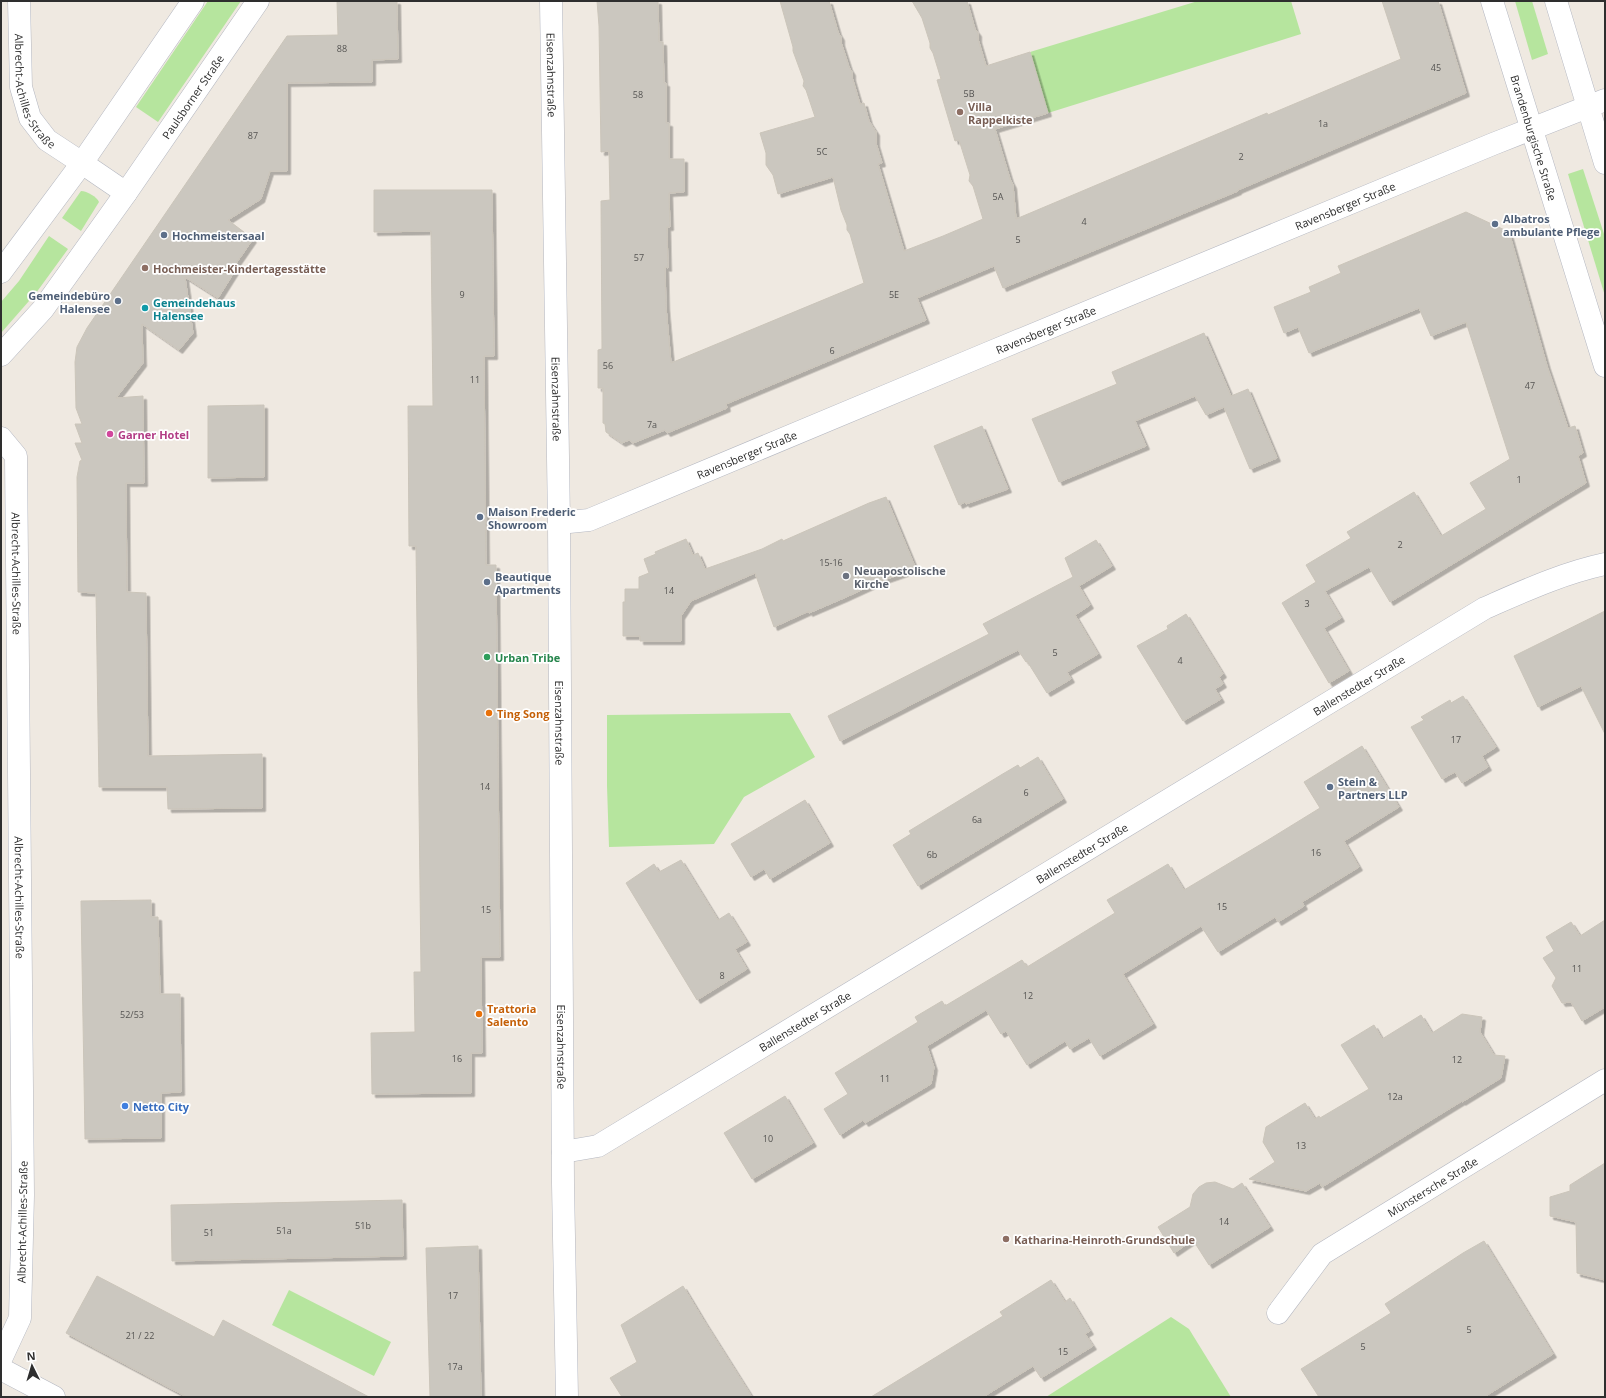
<svg xmlns="http://www.w3.org/2000/svg" width="1606" height="1398" font-family="'Open Sans',sans-serif">
  <defs>
    <filter id="shadow"><feDropShadow dx="3.5" dy="3.5" stdDeviation="0" flood-color="#0004"/></filter>
  </defs>
  <rect width="100%" height="100%" fill="#efe9e1"/>
  <g fill="#b6e59e">
    <polygon points="208,1 241,1 158,122 136,107"/>
    <polygon points="1198,1 1291,1 1301,34 1048,113 1030,52"/>
    <polygon points="1515,1 1532,1 1548,54 1532,60"/>
    <polygon points="1583,169 1605,237 1605,296 1568,174"/>
    <path d="M81,191c6,0 16,6 18,11l-18,29 -19,-13z"/>
    <polygon points="49,236 68,249 36,293 1,333 1,302 19,281"/>
    <polygon points="790,713 815,757 744,797 714,844 609,847 607,786 607,715"/>
    <polygon points="289,1290 391,1342 374,1376 272,1325"/>
    <polygon points="1171,1317 1189,1329 1231,1397 1046,1397"/>
  </g>
  <g fill="#cbc7bf" stroke="#cbc5ba" filter="url(#shadow)">
    <polygon points="337,1 397,1 398,59 372,60 372,82 287,83 287,171 270,171 261,199 228,220 253,239 235,265 238,266 218,298 185,277 193,333 179,350 142,324 143,363 116,398 143,396 144,483 126,483 127,592 146,593 148,756 262,754 262,808 168,809 167,787 99,787 96,593 78,592 77,477 80,461 82,460 75,443 82,443 75,424 82,424 76,408 75,362 77,347 87,328 287,36 338,35"/>
    <polygon points="597,1 658,1 659,42 663,42 664,83 666,83 666,123 669,123 669,159 684,159 684,192 669,193 670,227 667,227 668,268 665,267 666,307 671,363 864,283 850,234 847,230 847,225 841,210 833,177 778,194 773,175 766,165 766,153 760,133 815,117 806,90 803,86 804,81 793,51 793,47 780,1 829,1 838,32 841,37 841,42 849,67 852,72 852,77 860,104 864,103 869,121 876,132 876,143 882,163 878,164 904,251 943,236 983,219 973,186 969,181 970,175 959,140 955,141 937,80 941,79 933,53 930,48 930,43 922,18 912,1 967,1 975,29 978,33 978,39 986,66 1030,52 1048,113 995,129 1010,179 1013,185 1016,219 1267,113 1268,115 1401,59 1382,1 1438,1 1466,93 1238,190 1238,191 1003,288 994,266 958,281 917,298 926,320 726,404 727,408 667,433 665,430 633,443 629,440 622,443 606,432 605,424 603,423 603,388 598,388 598,350 602,349 601,201 610,200 609,151 601,152 599,26"/>
    <polygon points="374,190 492,190 494,356 484,356 486,565 496,565 500,957 481,957 482,1053 471,1053 471,1093 372,1094 371,1033 415,1032 414,972 421,972 416,546 409,546 408,406 433,406 431,231 374,232"/>
    <polygon points="1466,212 1509,232 1547,366 1568,428 1575,426 1583,453 1578,456 1586,483 1390,602 1369,567 1325,591 1341,618 1324,628 1349,671 1329,683 1282,603 1316,582 1306,565 1351,538 1347,532 1414,492 1441,536 1486,509 1470,483 1510,459 1466,322 1431,336 1419,308 1309,353 1298,327 1284,333 1274,307 1311,292 1309,287 1341,273 1338,266"/>
    <polygon points="1204,333 1231,396 1248,389 1277,458 1250,469 1224,407 1206,415 1195,396 1135,421 1146,446 1059,482 1032,419 1117,384 1112,372"/>
    <polygon points="264,405 264,477 208,478 208,406"/>
    <polygon points="982,426 1008,489 966,504 965,502 959,505 934,446"/>
    <polygon points="886,497 916,569 881,581 844,598 809,613 809,611 774,627 755,573 691,601 681,616 681,641 640,641 640,636 623,636 623,602 625,602 625,589 639,589 639,577 649,573 644,559 656,554 655,552 686,539 693,555 698,553 705,569 762,549 782,539 783,541 869,503"/>
    <polygon points="1096,540 1112,566 1079,586 1090,605 1075,615 1098,654 1067,672 1071,679 1047,693 1027,661 1026,662 1018,650 840,741 828,716 989,634 983,624 1073,577 1065,558"/>
    <polygon points="1605,611 1605,734 1581,686 1538,707 1514,656"/>
    <polygon points="1186,614 1223,674 1219,677 1223,684 1215,689 1221,699 1183,721 1137,646 1168,629 1167,626"/>
    <polygon points="1463,696 1496,747 1482,756 1488,767 1462,783 1455,772 1442,779 1411,727 1424,720 1421,717 1450,700 1451,703"/>
    <polygon points="1362,746 1399,807 1344,841 1359,867 1302,902 1304,906 1278,922 1275,917 1218,952 1201,926 1123,974 1153,1024 1100,1056 1089,1038 1070,1049 1065,1041 1027,1065 1006,1031 1001,1034 986,1010 927,1046 934,1067 931,1084 865,1123 863,1120 840,1135 824,1109 848,1094 835,1073 918,1022 915,1017 942,1001 945,1006 1022,960 1027,967 1115,913 1107,900 1168,864 1184,890 1268,840 1320,808 1304,782"/>
    <polygon points="1038,757 1063,799 918,886 893,845 911,834 909,831 1001,775 1018,765 1020,768"/>
    <polygon points="805,800 830,843 770,879 764,869 751,877 731,844"/>
    <polygon points="681,860 718,920 729,913 747,942 735,949 747,969 697,1000 626,883 654,864 659,872"/>
    <polygon points="151,900 151,917 158,917 160,994 180,994 181,1092 161,1093 161,1138 85,1139 81,901"/>
    <polygon points="1605,920 1605,1007 1582,1021 1571,1002 1562,1003 1552,986 1556,978 1543,958 1554,951 1546,937 1571,922 1580,936"/>
    <polygon points="1462,1014 1482,1017 1480,1032 1494,1055 1505,1056 1501,1078 1462,1102 1462,1101 1322,1187 1320,1183 1306,1191 1249,1179 1275,1162 1263,1142 1266,1127 1305,1103 1315,1119 1319,1116 1320,1118 1369,1089 1341,1045 1374,1025 1382,1039 1421,1015 1432,1033"/>
    <polygon points="785,1096 813,1143 752,1179 724,1133"/>
    <polygon points="1605,1163 1605,1280 1577,1273 1576,1222 1550,1216 1550,1197 1570,1191 1570,1185"/>
    <polygon points="1215,1182 1233,1189 1242,1183 1270,1227 1209,1265 1193,1240 1174,1253 1158,1227 1190,1207 1193,1194 1199,1187 1206,1183"/>
    <polygon points="402,1200 403,1256 172,1261 171,1205"/>
    <polygon points="1484,1241 1553,1354 1484,1397 1319,1397 1301,1369 1391,1313 1385,1304 1463,1253"/>
    <polygon points="478,1246 481,1397 430,1397 426,1248"/>
    <polygon points="97,1276 214,1337 223,1320 369,1397 187,1397 66,1333"/>
    <polygon points="1051,1280 1065,1302 1070,1298 1090,1331 1085,1334 1093,1346 1041,1378 1033,1366 983,1397 871,1397 1003,1316 1000,1312"/>
    <polygon points="683,1286 704,1321 752,1397 622,1397 610,1378 637,1362 621,1325"/>
  </g>
  <g fill="none" stroke-linecap="round" stroke-linejoin="round">
    <g stroke="#b4b7c1" stroke-width="23">
      <g id="street">
        <path id="s1" d="M19,1l2,86 9,31 17,22 35,23"/>
        <path id="s2" d="M551,1l8,522 4,661 4,213"/>
        <path id="s3" d="M1,438l15,18 7,739 -3,123 -19,41"/>
        <path id="s4" d="M559,523l30,-3 397,-166 507,-210 112,-44"/>
        <path id="s5" d="M563,1152l35,-6 887,-538c39,-17 78,-35 120,-44"/>
        <path id="s6" d="M1278,1313l44,-59 283,-174"/>
      </g>
    </g>
    <g stroke="#b4b7c1" stroke-width="23">
      <g id="secondary">
        <path id="s7" d="M1492,1l113,365"/>
        <polyline points="1556,1 1605,163"/>
        <polyline points="82,163 126,193"/>
        <polyline points="1,272 82,163 193,1"/>
        <path id="s8" d="M1,355l42,-46 83,-116 132,-192"/>
        <polyline points="1,1369 54,1397"/>
      </g>
    </g>
    <use href="#street" stroke="#fff" stroke-width="22"/>
    <use href="#secondary" stroke="#fff" stroke-width="22"/>
  </g>
  <g fill="#8d6e63" stroke="#fff" stroke-width="1.5">
    <circle cx="960" cy="112" r="4"/>
    <circle cx="145" cy="268" r="4"/>
    <circle cx="1006" cy="1239" r="4"/>
  </g>
  <g fill="#5c6f8a" stroke="#fff" stroke-width="1.5">
    <circle cx="1495" cy="224" r="4"/>
    <circle cx="164" cy="235" r="4"/>
    <circle cx="118" cy="301" r="4"/>
    <circle cx="480" cy="517" r="4"/>
    <circle cx="487" cy="582" r="4"/>
    <circle cx="1330" cy="787" r="4"/>
  </g>
  <circle fill="#0f9aa8" stroke="#fff" stroke-width="1.5" cx="145" cy="308" r="4"/>
  <circle fill="#d1479c" stroke="#fff" stroke-width="1.5" cx="110" cy="434" r="4"/>
  <circle fill="#6b7280" stroke="#fff" stroke-width="1.5" cx="846" cy="576" r="4"/>
  <circle fill="#2e9e5b" stroke="#fff" stroke-width="1.5" cx="487" cy="657" r="4"/>
  <g fill="#e8710a" stroke="#fff" stroke-width="1.5">
    <circle cx="489" cy="713" r="4"/>
    <circle cx="479" cy="1014" r="4"/>
  </g>
  <circle fill="#3f7fe0" stroke="#fff" stroke-width="1.5" cx="125" cy="1106" r="4"/>
  <g text-anchor="middle" dominant-baseline="central" stroke-width="3.5" stroke-linejoin="round" paint-order="stroke">
    <g font-size="9" fill="#555452">
      <text x="342" y="48">88</text>
      <text x="1436" y="67">45</text>
      <text x="969" y="93">5B</text>
      <text x="638" y="94">58</text>
      <text x="1323" y="123">1a</text>
      <text x="253" y="135">87</text>
      <text x="822" y="151">5C</text>
      <text x="1241" y="156">2</text>
      <text x="998" y="196">5A</text>
      <text x="1084" y="221">4</text>
      <text x="1018" y="239">5</text>
      <text x="639" y="257">57</text>
      <text x="462" y="294">9</text>
      <text x="894" y="294">5E</text>
      <text x="832" y="350">6</text>
      <text x="608" y="365">56</text>
      <text x="475" y="379">11</text>
      <text x="1530" y="385">47</text>
      <text x="652" y="424">7a</text>
      <text x="1519" y="479">1</text>
      <text x="1400" y="544">2</text>
      <text x="831" y="562">15-16</text>
      <text x="669" y="590">14</text>
      <text x="1307" y="603">3</text>
      <text x="1055" y="652">5</text>
      <text x="1180" y="660">4</text>
      <text x="1456" y="739">17</text>
      <text x="485" y="786">14</text>
      <text x="1026" y="792">6</text>
      <text x="977" y="819">6a</text>
      <text x="1316" y="852">16</text>
      <text x="932" y="854">6b</text>
      <text x="1222" y="906">15</text>
      <text x="486" y="909">15</text>
      <text x="1577" y="968">11</text>
      <text x="722" y="975">8</text>
      <text x="1028" y="995">12</text>
      <text x="132" y="1014">52/53</text>
      <text x="457" y="1058">16</text>
      <text x="1457" y="1059">12</text>
      <text x="885" y="1078">11</text>
      <text x="1395" y="1096">12a</text>
      <text x="768" y="1138">10</text>
      <text x="1301" y="1145">13</text>
      <text x="1224" y="1221">14</text>
      <text x="363" y="1225">51b</text>
      <text x="284" y="1230">51a</text>
      <text x="209" y="1232">51</text>
      <text x="453" y="1295">17</text>
      <text x="1469" y="1329">5</text>
      <text x="140" y="1335">21 / 22</text>
      <text x="1363" y="1346">5</text>
      <text x="1063" y="1351">15</text>
      <text x="455" y="1366">17a</text>
    </g>
    <g font-size="11" fill="#2e2e2e" stroke="#fff">
      <text stroke="none"><textPath href="#s2" startOffset="74">Eisenzahnstraße</textPath></text>
      <text stroke="none"><textPath href="#s1" startOffset="94">Albrecht-Achilles-Straße</textPath></text>
      <text stroke="none"><textPath href="#s8" startOffset="322">Paulsborner Straße</textPath></text>
      <text stroke="none"><textPath href="#s7" startOffset="143">Brandenburgische Straße</textPath></text>
      <text stroke="none"><textPath href="#s4" startOffset="849">Ravensberger Straße</textPath></text>
      <text stroke="none"><textPath href="#s4" startOffset="525">Ravensberger Straße</textPath></text>
      <text stroke="none"><textPath href="#s2" startOffset="398">Eisenzahnstraße</textPath></text>
      <text stroke="none"><textPath href="#s4" startOffset="201">Ravensberger Straße</textPath></text>
      <text stroke="none"><textPath href="#s3" startOffset="141">Albrecht-Achilles-Straße</textPath></text>
      <text stroke="none"><textPath href="#s5" startOffset="925">Ballenstedter Straße</textPath></text>
      <text stroke="none"><textPath href="#s2" startOffset="722">Eisenzahnstraße</textPath></text>
      <text stroke="none"><textPath href="#s5" startOffset="601">Ballenstedter Straße</textPath></text>
      <text stroke="none"><textPath href="#s3" startOffset="465">Albrecht-Achilles-Straße</textPath></text>
      <text stroke="none"><textPath href="#s5" startOffset="277">Ballenstedter Straße</textPath></text>
      <text stroke="none"><textPath href="#s2" startOffset="1046">Eisenzahnstraße</textPath></text>
      <text stroke="none"><textPath href="#s6" startOffset="203">Münstersche Straße</textPath></text>
      <text transform="translate(22 1222) rotate(-89)">Albrecht-Achilles-Straße</text>
    </g>
    <g font-size="11" font-weight="bold" fill="#785e54" stroke="#fff" text-anchor="start">
      <text x="968" y="106">Villa<tspan x="968" dy="13">Rappelkiste</tspan></text>
      <text x="153" y="268">Hochmeister-Kindertagesstätte</text>
      <text x="1014" y="1239">Katharina-Heinroth-Grundschule</text>
    </g>
    <g font-size="11" font-weight="bold" fill="#4e5e75" stroke="#fff" text-anchor="start">
      <text x="1503" y="218">Albatros<tspan x="1503" dy="13">ambulante Pflege</tspan></text>
      <text x="172" y="235">Hochmeistersaal</text>
      <text x="110" y="295" text-anchor="end">Gemeindebüro<tspan x="110" dy="13">Halensee</tspan></text>
      <text x="488" y="511">Maison Frederic<tspan x="488" dy="13">Showroom</tspan></text>
      <text x="495" y="576">Beautique<tspan x="495" dy="13">Apartments</tspan></text>
      <text x="1338" y="781">Stein &amp;<tspan x="1338" dy="13">Partners LLP</tspan></text>
    </g>
    <g font-size="11" font-weight="bold" fill="#0d838f" stroke="#fff" text-anchor="start">
      <text x="153" y="302">Gemeindehaus<tspan x="153" dy="13">Halensee</tspan></text>
    </g>
    <g font-size="11" font-weight="bold" fill="#b23c85" stroke="#fff" text-anchor="start">
      <text x="118" y="434">Garner Hotel</text>
    </g>
    <g font-size="11" font-weight="bold" fill="#5b616d" stroke="#fff" text-anchor="start">
      <text x="854" y="570">Neuapostolische<tspan x="854" dy="13">Kirche</tspan></text>
    </g>
    <g font-size="11" font-weight="bold" fill="#27864d" stroke="#fff" text-anchor="start">
      <text x="495" y="657">Urban Tribe</text>
    </g>
    <g font-size="11" font-weight="bold" fill="#c56008" stroke="#fff" text-anchor="start">
      <text x="497" y="713">Ting Song</text>
      <text x="487" y="1008">Trattoria<tspan x="487" dy="13">Salento</tspan></text>
    </g>
    <g font-size="11" font-weight="bold" fill="#366cbe" stroke="#fff" text-anchor="start">
      <text x="133" y="1106">Netto City</text>
    </g>
  </g>
  <rect width="1606" height="1398" fill="none" stroke="#2e2e2e" stroke-width="4"/>
  <g transform="translate(32 1366) rotate(355)" stroke="#ffffff" stroke-width="3" paint-order="stroke">
  <path d="M0-3L7 15L0 10L-7 15Z" fill="#2e2e2e"/>
  <text y="-6" font-size="11" font-weight="bold" text-anchor="middle" fill="#2e2e2e">N</text>
  </g>
</svg>
